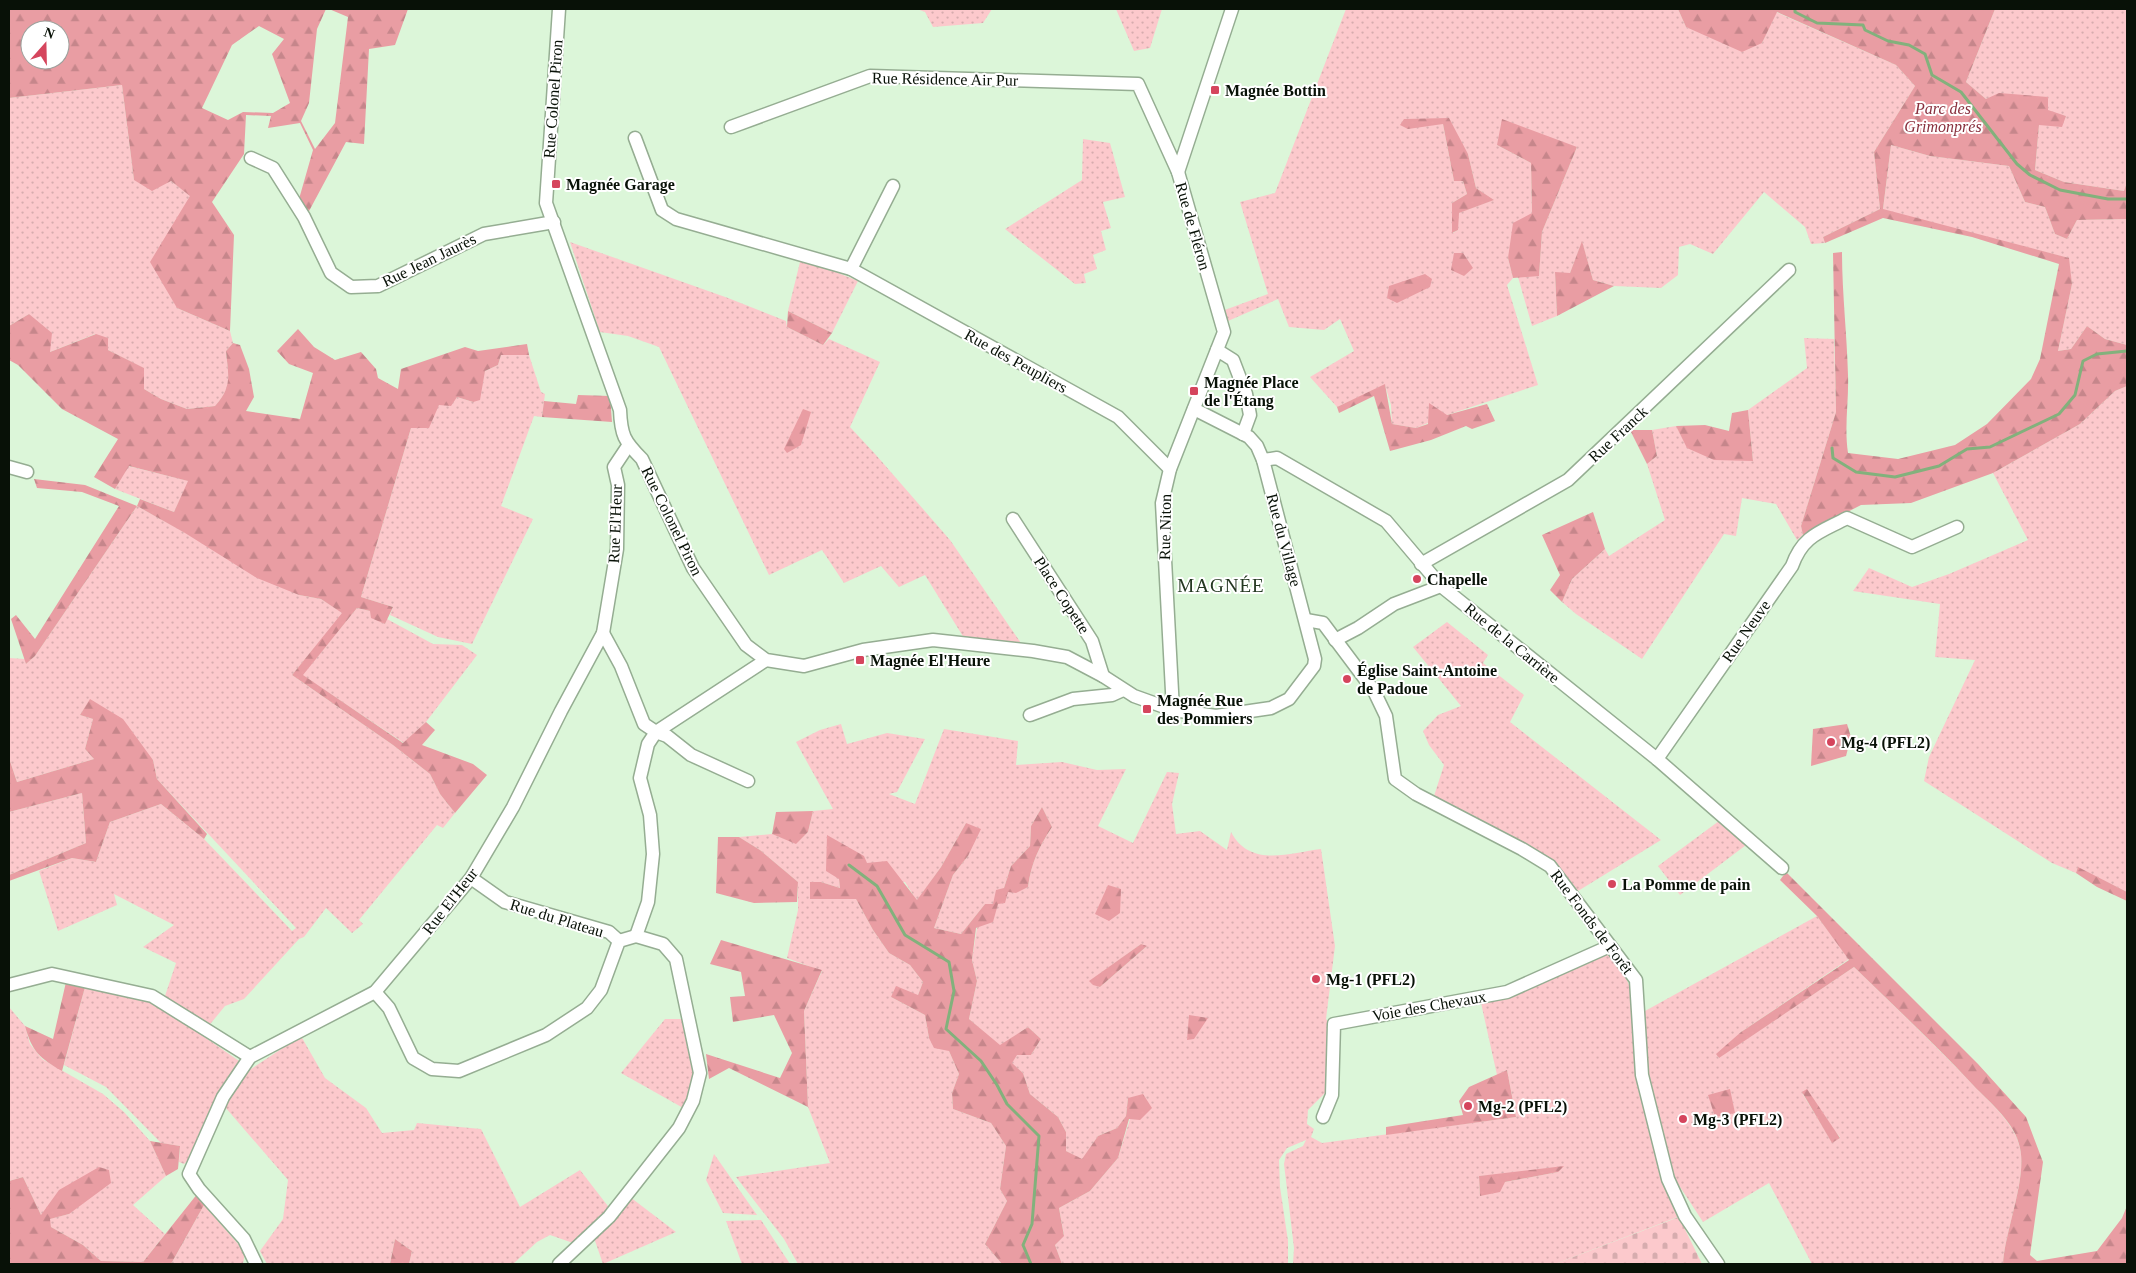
<svg xmlns="http://www.w3.org/2000/svg" width="2136" height="1273" font-family="Georgia,serif">
  <defs>
    <pattern id="grass-dots" width="8" height="8" patternUnits="userSpaceOnUse" patternTransform="scale(1.25)"><rect width="8" height="8" fill="#fcc9cc"/><path d="M2 2h.1M6 6h.1" fill="none" stroke="#d6acae" stroke-width="1.8" stroke-linecap="round"/></pattern>
    <pattern id="forest-firs" width="22" height="20" patternUnits="userSpaceOnUse" patternTransform="scale(1.25)"><rect width="22" height="20" fill="#e99da3"/><path d="M5 1l3.5 6h-7zM16 11l3.5 6h-7z" fill="#c6868b"/></pattern>
    <pattern id="cemetery-stones" width="16" height="16" patternUnits="userSpaceOnUse" patternTransform="scale(1.25)"><rect width="16" height="16" fill="#fcc9cc"/><path d="M2 7V4a2 2 0 0 1 4 0v3zM10 15v-3a2 2 0 0 1 4 0v3z" fill="#d6acae"/></pattern>
  </defs>
  <rect width="100%" height="100%" fill="#dcf6d9"/>
  <g fill="url(#grass-dots)" fill-rule="evenodd">
    <polygon points="917,9 992,9 983,23 933,27 925,12"/>
    <polygon points="1116,9 1162,9 1150,48 1134,51"/>
    <path d="M1346,9h332l8,18 76,16 14,-31 120,53 19,21 -41,66 6,57 -57,28 2,6 -14,1 -6,-17 -41,-35 -51,62 -23,-10 -11,3 -1,28 -17,13 -47,-2 -21,-6 -11,-38 -12,31h-15l2,43 -25,10 -14,-49 21,-2 3,-43 35,-85 -80,-2 34,18 1,50 -24,45 5,20 -6,7 31,100 -91,30 -31,13 -24,-4 -1,-19 -6,-20 -48,22 -27,-30 44,-26 -14,-32 -16,11 -35,-3 -11,-28 -50,22 -6,-10 46,-17 -28,-92 35,-9zM1443,124l25,30 8,34 17,12 -35,13v17l-5,3 -1,-30 15,-9 -4,-13h-9z"/>
    <polygon points="1995,9 2127,9 2127,182 2124,191 2064,182 2035,170 2039,125 2066,116 1986,99 1966,82"/>
    <path d="M122,85l12,95 37,1 20,15 -14,112 53,23 3,12 -7,8c2,25 8,34 -11,55l-28,3 -26,-10 -17,-10 -1,-21 -35,-18 -13,-16 -45,18 -21,-38 -20,12v-228z"/>
    <polygon points="1083,139 1110,143 1125,197 1103,202 1111,228 1101,231 1106,250 1093,255 1097,269 1084,274 1086,283 1075,284 1005,229 1082,180"/>
    <polygon points="1891,145 1930,156 2009,166 2025,202 2045,207 2055,234 2067,239 2077,220 2127,219 2127,345 2105,339 2087,326 2071,349 2058,351 2072,284 2068,258 1883,210"/>
    <polygon points="570,242 728,298 786,321 787,327 823,345 829,339 880,362 850,427 876,455 950,540 1021,643 964,638 925,575 899,587 881,566 844,583 822,550 769,575 659,347 628,336 600,332"/>
    <polygon points="801,258 858,281 832,333 788,311"/>
    <polygon points="1804,338 1834,339 1836,412 1801,526 1803,535 1797,540 1776,504 1742,498 1736,536 1724,534 1642,659 1576,614 1562,602 1572,579 1605,549 1609,556 1665,520 1647,464 1657,456 1652,430 1676,426 1688,448 1753,461 1748,410 1807,368"/>
    <polygon points="501,355 529,355 541,392 545,394 542,417 534,416 501,506 533,519 472,644 438,637 390,615 393,607 361,597 411,428 439,405 457,397 473,402 485,371 498,365"/>
    <polygon points="2127,386 2127,892 2078,868 2076,873 2052,863 1924,781 1929,757 1975,660 1935,657 1940,604 1853,591 1869,568 1912,587 1949,574 2028,540 1993,473 2080,424 2115,391"/>
    <polygon points="128,466 189,481 174,512 115,489"/>
    <polygon points="137,506 299,595 321,599 343,613 292,675 393,745 430,774 440,794 455,813 443,828 437,825 359,920 363,924 352,933 326,908 304,937 299,939 244,999 225,1006 207,1028 164,999 176,963 143,947 174,925 114,894 117,905 58,931 39,871 72,858 96,862 110,822 161,804 204,839 292,931 296,928 157,779 153,760 90,700 80,715 93,719 85,749 94,759 17,782 9,758 9,658 25,659 26,664 35,656"/>
    <polygon points="357,608 370,611 385,624 387,619 433,644 462,645 477,655 426,722 404,743 302,675"/>
    <polygon points="1447,622 1488,655 1483,663 1524,695 1510,722 1661,840 1578,891 1554,861 1434,796 1444,765 1429,745 1423,731 1438,715 1461,706 1413,647"/>
    <path d="M841,724l6,20 40,-11 38,6 -28,53 -8,2 26,10 29,-75 74,12 -2,24 46,-3 35,8 29,-1 -28,57 35,17 34,-71 12,1 -7,31 4,30 24,-3 27,19 4,-18c19,36 58,21 90,17l14,97 -9,73 5,7 -3,64 -20,20 -1,14 7,5 -3,8 11,6 194,-26 -9,-47 -10,5 -16,-72 126,-49 12,8 13,30 3,71 48,152 -128,49h-262l1,-16 -10,-84 2,-10 17,-8 3,-6 -19,8 -8,12 1,27 8,54v23h-226l-7,-19 9,-10 -5,-27 31,-17 28,-33 12,-39 -2,-21 -2,18 -9,12 -19,8 -16,24 -16,-9v-19l-8,-15 -28,-23 -7,-21 -12,-10 5,-8h15l10,-16 -13,-12 -28,19 -31,-27 8,-38 -5,-21 5,-32 31,-36 20,-5c3,-24 11,-40 24,-60l-10,-20 -11,19 -1,20 -19,20 -7,22 -11,17 -8,-1 -24,30 -27,-6 19,-53 15,-19 -2,-33 -25,44 -24,34 -12,-19 -66,-3 1,9 -19,-6 -11,17h46l17,31 16,23 21,12 13,17 -5,13 -27,2 34,18 4,23 20,13 10,23 -7,19 1,16 38,14 15,23 -6,43 7,12 -22,43 17,20h-204l-14,-25 -48,-62 94,-14 -22,-56 -4,-96 18,-40 -35,-13 11,-48v-28l-38,-32 -21,-13 33,-3 24,9 12,-11 5,-21 20,-2 -37,-67 24,-12zM1141,944l5,3 -46,40 -10,-6zM1558,1172l-53,10 -25,14 -1,-20z"/>
    <polygon points="82,793 86,843 9,875 9,812"/>
    <polygon points="1719,821 1746,845 1680,895 1658,866"/>
    <path d="M1817,916l32,43 -108,73 -23,26 136,-91c40,39 80,77 119,118 17,18 41,37 47,63 7,31 -15,82 -17,116h-191l-43,-81 -66,39 -32,-49 -27,-107 1,-55zM1802,1093l38,44v1l-8,4z"/>
    <polygon points="85,987 150,999 239,1061 226,1081 197,1152 184,1164 179,1162 180,1146 161,1143 106,1087 64,1065"/>
    <polygon points="9,1007 25,1026 30,1044 42,1059 103,1094 124,1112 150,1141 166,1176 133,1205 165,1234 143,1262 101,1261 83,1245 51,1227 49,1219 69,1214 41,1215 23,1177 9,1181"/>
    <polygon points="665,1019 687,1019 698,1074 685,1109 621,1073"/>
    <polygon points="301,1036 325,1078 366,1108 382,1133 414,1130 417,1123 481,1129 520,1207 580,1170 611,1210 576,1244 550,1235 537,1242 513,1264 409,1264 412,1251 395,1239 390,1264 267,1264 260,1251 283,1219 288,1180 225,1107 234,1084 245,1073"/>
    <polygon points="714,1154 757,1215 723,1213 706,1180"/>
    <polygon points="630,1197 676,1232 603,1264 593,1235"/>
    <polygon points="204,1205 245,1252 243,1264 171,1264"/>
    <polygon points="761,1220 790,1264 742,1264 726,1221"/>
  </g>
  <g fill="url(#forest-firs)" fill-rule="evenodd">
    <path d="M9,9h317l-9,20 -8,74 -8,18 14,28 20,-26 13,-106 -19,-8h79l-13,36 -26,4 -5,95 -18,-2 -38,71 -9,-14 14,-49 -13,-27 -32,5 3,-12 -25,-1 -2,39 -32,48 22,33 -4,96 -53,-23 -27,-46 40,-66 -19,-15 -19,10 -18,-11 -12,-95 -113,13zM259,26l25,13 -12,15 18,49 -17,10 -30,-1 -15,8 -26,-12 30,-63zM30,30h30v30h-30z"/>
    <path d="M1678,9h317l-29,73 20,17 13,-6 49,4v13l18,6 -4,11 -23,-2 -4,45 29,12 60,9 3,-9v37l-50,1 -10,19 -12,-5 -10,-27 -20,-5 -16,-36 -79,-10 -39,-11 -8,64 186,49 3,26 -14,67 13,-2 16,-23 18,13 22,6v41l-12,5 -35,33 -87,49 -82,30 -50,2 -58,30 -2,-9 35,-114 -3,-159 9,-1c0,41 5,82 6,123 1,26 -4,52 0,78l50,6 57,-14 32,-21 44,-45 9,-20 19,-95 -87,-27 -89,-19 -58,25 -2,-6 57,-28 -6,-57 41,-66 -19,-21 -119,-53 -15,31 -20,9 -56,-25z"/>
    <polygon points="1449,118 1468,154 1476,188 1494,200 1459,213 1458,230 1452,233 1452,203 1467,194 1463,181 1454,181 1443,124 1408,129 1400,125 1404,119"/>
    <polygon points="1502,119 1577,147 1542,232 1539,276 1513,278 1508,258 1513,223 1532,213 1531,163 1497,145"/>
    <polygon points="1582,241 1593,280 1614,286 1557,316 1555,272 1570,273"/>
    <polygon points="1454,253 1463,253 1473,268 1464,276 1451,270"/>
    <polygon points="1425,274 1432,279 1430,287 1397,303 1387,298 1389,286"/>
    <polygon points="788,311 832,333 823,345 787,327"/>
    <path d="M29,314l23,19 -2,19 46,-18 12,4v12l36,18v21l17,10 26,10 28,-3c18,-20 13,-31 11,-55l7,-8 7,2 9,24 5,28 -8,14 54,8 13,-46 -24,-9 -12,-13 21,-22 16,18 21,13 26,-8 15,17 2,9 20,11 3,-20 64,-22 13,4 49,-7 2,11h-28l-3,10 -13,6 -5,29 -7,2 -16,-5 -6,9 -12,-1 -10,23h-18l-50,169 32,10 -8,17 -14,-6 -1,-7 -13,-3 -54,67 100,68 23,-21 9,8 -13,15 51,19 14,11 -32,38 -15,-19 -10,-20 -37,-29 -101,-70 50,-62 -21,-14 -22,-4 -42,-17 -72,-45 -48,-27 -102,150 -9,8 -15,-45 5,-4 19,24 84,-133 -37,-14 -45,-4 -3,-9 51,6 52,21 3,-7 34,13 14,-31 -59,-15 -14,23 -21,-12 24,-38 -56,-30 -44,-44 -9,-5v-34z"/>
    <polygon points="1385,384 1392,424 1416,428 1428,424 1429,403 1447,415 1487,404 1495,421 1472,429 1466,426 1431,440 1390,451 1374,396 1339,413 1337,407"/>
    <polygon points="578,395 610,396 612,422 542,417 544,401 576,404"/>
    <polygon points="803,409 811,412 801,445 787,453 784,449"/>
    <polygon points="1748,410 1753,461 1714,460 1687,448 1676,426 1705,425 1729,431 1732,413"/>
    <polygon points="1630,430 1652,430 1657,456 1647,464"/>
    <polygon points="1593,512 1605,549 1572,579 1562,602 1550,590 1560,575 1542,535"/>
    <polygon points="90,699 123,719 153,760 157,779 207,834 204,839 161,804 110,822 96,862 72,858 9,881 9,875 86,843 82,793 9,812 9,758 17,782 94,759 85,749 93,719 80,715"/>
    <polygon points="1847,724 1851,737 1846,756 1811,766 1813,729"/>
    <path d="M1042,807l10,20c-13,20 -21,36 -24,60l-12,6 -8,-1 -3,11 -7,1 -5,18 -17,6 -4,32 5,21 -8,38 31,26 28,-18 13,12 -10,16h-14l-5,8 11,10 7,21 28,23 8,15v19l16,8 16,-23 19,-8 9,-12 2,-18 15,-4 9,14 -12,12 -11,-1 -11,39 -28,33 -31,17 5,28 -9,9 7,19h-60l-17,-20 22,-43 -7,-12 6,-43 -15,-23 -38,-14 -1,-16 7,-19 -10,-23 -15,-3 -5,-10 -4,-23 -34,-18 5,-11 22,9 5,-13 -13,-17 -21,-12 -16,-23 -17,-31h-46v-17h11l19,6 -1,-9 -13,-8 1,-36 37,21 3,7 20,-2 30,39 24,-33 25,-44 15,6 -13,27 -15,19 -19,53 27,6 24,-30h8l3,-14 8,-2 7,-22 19,-20 1,-20z"/>
    <polygon points="813,811 808,832 796,844 772,834 776,812"/>
    <polygon points="718,837 739,837 760,850 798,882 797,902 754,903 716,893"/>
    <polygon points="2078,867 2127,892 2127,901 2097,887 2076,873"/>
    <path d="M1786,872l192,192 48,53 17,45 -13,93 7,6 60,-10 25,-33 5,-12v58h-124c2,-34 24,-85 17,-116 -5,-26 -30,-45 -47,-63 -38,-41 -79,-79 -119,-118l-135,91 -3,-4 25,-22 108,-72 -32,-44 -37,-36z"/>
    <polygon points="1108,885 1121,889 1120,913 1109,921 1095,914"/>
    <polygon points="721,940 822,970 804,1011 808,1107 729,1068 709,1079 706,1054 780,1078 792,1053 774,1015 733,1022 730,997 745,996 741,972 710,964"/>
    <polygon points="1141,944 1147,946 1100,987 1093,985 1089,981"/>
    <path d="M66,982l19,5 -23,84c-22,-13 -30,-19 -37,-45l28,13z"/>
    <polygon points="1189,1015 1208,1018 1194,1039 1187,1040"/>
    <polygon points="1507,1070 1516,1117 1386,1135 1386,1127 1463,1115 1459,1101 1469,1087"/>
    <polygon points="1730,1089 1735,1113 1715,1117 1708,1095"/>
    <polygon points="1807,1089 1840,1138 1832,1143 1802,1092"/>
    <polygon points="150,1141 180,1146 178,1169 166,1176"/>
    <polygon points="1564,1166 1558,1172 1505,1182 1500,1192 1480,1196 1479,1176"/>
    <polygon points="99,1167 109,1170 111,1183 69,1214 50,1219 51,1227 83,1245 101,1261 143,1262 198,1193 204,1205 171,1264 9,1264 9,1181 23,1177 41,1215 59,1190"/>
    <polygon points="395,1239 412,1251 409,1264 390,1264"/>
  </g>
  <polygon fill="url(#cemetery-stones)" points="1679,1217 1702,1264 1555,1264"/>
  <g fill="none" stroke-linecap="round" stroke-linejoin="round">
    <g stroke="#82b17c" stroke-width="3">
      <polyline points="1795,9 1795,12 1817,23 1863,25 1865,30 1888,41 1909,45 1925,54 1932,75 1961,92 2017,164 2030,175 2060,190 2108,199 2127,199"/>
      <polyline points="1832,448 1833,458 1856,472 1895,477 1939,466 1967,449 1990,447 2059,414 2075,395 2083,361 2097,354 2127,351"/>
      <polyline points="849,865 877,886 905,935 949,962 954,991 946,1029 981,1061 997,1085 1007,1104 1039,1136 1032,1224 1023,1245 1031,1264"/>
    </g>
    <g stroke="#95ad92" stroke-width="15">
      <g id="minor">
        <path d="M559,9l-13,194 74,207c1,25 4,31 22,49l51,109 53,77 20,15 38,6 59,-16 70,-10 100,11 34,6 36,19 31,20 39,14 43,6 55,-8 18,-9 25,-33 1,-7 -52,-199 -6,-14 -8,-9 -55,-28"/>
        <polyline points="731,127 870,76 1138,84 1178,172 1224,332 1170,469 1162,503 1173,710"/>
        <polyline points="635,138 662,210 676,219 851,269 1118,417 1170,469"/>
        <polyline points="251,158 273,168 304,217 331,273 351,287 378,286 484,234 554,222"/>
        <polyline points="1178,172 1232,9"/>
        <polyline points="851,269 893,186"/>
        <polyline points="1217,350 1233,360 1246,394 1250,415 1243,434"/>
        <polyline points="1263,460 1277,458 1386,521 1441,586 1657,759 1782,868"/>
        <polyline points="9,467 27,472"/>
        <polyline points="1013,519 1092,641 1103,676"/>
        <polyline points="1421,564 1568,480 1789,270"/>
        <polyline points="1306,620 1323,623 1374,691 1386,716 1395,779 1416,794 1522,849 1550,866 1636,980 1642,1075 1668,1179 1685,1216 1718,1264"/>
        <polyline points="603,633 621,666 644,724 656,732 667,736 691,755 748,781"/>
        <polyline points="1335,640 1358,628 1394,604 1441,586"/>
        <polyline points="1030,715 1073,699 1112,695 1123,690"/>
        <path d="M1657,759l135,-193c11,-31 29,-34 55,-48l65,29 45,-20"/>
        <polyline points="471,878 505,902 609,932 619,941"/>
        <polyline points="9,985 52,974 152,996 250,1057"/>
        <polyline points="375,992 389,1008 413,1058 432,1069 459,1071 546,1035 587,1008 601,990 619,941 636,936"/>
        <polyline points="1323,1117 1332,1095 1334,1024 1507,992 1610,946"/>
        <polyline points="256,1264 244,1239 199,1189 189,1174 223,1097 250,1057 375,992 471,878 513,807 561,711 603,633 617,549 618,485 614,467 628,446"/>
        <polyline points="559,1264 609,1217 679,1128 693,1101 700,1073 676,959 663,944 636,936 648,902 653,854 650,815 640,778 648,744 656,732 766,660"/>
      </g>
    </g>
    <use href="#minor" stroke="#fff" stroke-width="12"/>
  </g>
  <g fill="#d5455d" stroke="#fff" stroke-width="2">
    <rect x="1210" y="85" width="10" height="10" rx="2.5"/>
    <rect x="551" y="179" width="10" height="10" rx="2.5"/>
    <rect x="1189" y="386" width="10" height="10" rx="2.5"/>
    <circle cx="1417" cy="579" r="5"/>
    <rect x="855" y="655" width="10" height="10" rx="2.5"/>
    <circle cx="1347" cy="679" r="5"/>
    <rect x="1142" y="704" width="10" height="10" rx="2.5"/>
    <circle cx="1831" cy="742" r="5"/>
    <circle cx="1612" cy="884" r="5"/>
    <circle cx="1316" cy="979" r="5"/>
    <circle cx="1468" cy="1106" r="5"/>
    <circle cx="1683" cy="1119" r="5"/>
  </g>
  <g text-anchor="middle" dominant-baseline="central" stroke-width="4" stroke-linejoin="round" paint-order="stroke">
    <g font-size="16" fill="#081107" stroke="#fff">
      <text transform="translate(945 79) rotate(1)">Rue Résidence Air Pur</text>
      <text transform="translate(553 99) rotate(-86)">Rue Colonel Piron</text>
      <text transform="translate(1193 226) rotate(74)">Rue de Fléron</text>
      <text transform="translate(429 260) rotate(-26)">Rue Jean Jaurès</text>
      <text transform="translate(1016 361) rotate(29)">Rue des Peupliers</text>
      <text transform="translate(1618 434) rotate(-43)">Rue Franck</text>
      <text transform="translate(672 521) rotate(64)">Rue Colonel Piron</text>
      <text transform="translate(615 524) rotate(-88)">Rue El'Heur</text>
      <text transform="translate(1165 527) rotate(-89)">Rue Niton</text>
      <text transform="translate(1284 540) rotate(75)">Rue du Village</text>
      <text transform="translate(1062 595) rotate(57)">Place Copette</text>
      <text transform="translate(1746 631) rotate(-55)">Rue Neuve</text>
      <text transform="translate(1512 643) rotate(39)">Rue de la Carrière</text>
      <text transform="translate(450 901) rotate(-52)">Rue El'Heur</text>
      <text transform="translate(557 918) rotate(17)">Rue du Plateau</text>
      <text transform="translate(1592 922) rotate(53)">Rue Fonds de Forêt</text>
      <text transform="translate(1429 1006) rotate(-10)">Voie des Chevaux</text>
    </g>
    <g font-size="16" font-weight="bold" fill="#081107" stroke="#fff" text-anchor="start">
      <text x="1225" y="90">Magnée Bottin</text>
      <text x="566" y="184">Magnée Garage</text>
      <text x="1204" y="382">Magnée Place<tspan x="1204" dy="18">de l'Étang</tspan></text>
      <text x="1427" y="579">Chapelle</text>
      <text x="870" y="660">Magnée El'Heure</text>
      <text x="1357" y="670">Église Saint-Antoine<tspan x="1357" dy="18">de Padoue</tspan></text>
      <text x="1157" y="700">Magnée Rue<tspan x="1157" dy="18">des Pommiers</tspan></text>
      <text x="1841" y="742">Mg-4 (PFL2)</text>
      <text x="1622" y="884">La Pomme de pain</text>
      <text x="1326" y="979">Mg-1 (PFL2)</text>
      <text x="1478" y="1106">Mg-2 (PFL2)</text>
      <text x="1693" y="1119">Mg-3 (PFL2)</text>
    </g>
    <g font-size="16" font-style="italic" fill="#89303e" stroke="#fff">
      <text x="1943" y="108">Parc des<tspan x="1943" dy="18">Grimonprés</tspan></text>
    </g>
    <g font-size="19" letter-spacing="1" fill="#233720" stroke="#fff">
      <text x="1221" y="585">MAGNÉE</text>
    </g>
  </g>
  <rect width="2136" height="1273" fill="none" stroke="#081107" stroke-width="20"/>
  <g transform="translate(45 45) rotate(20)"><circle r="24" fill="#ffffff" stroke="#9ca09c"/>
  <path d="M0-4L9 19L0 12L-9 19Z" fill="#d5455d"/>
  <text y="-8" font-size="14" font-weight="bold" text-anchor="middle" fill="#081107">N</text>
  </g>
</svg>
